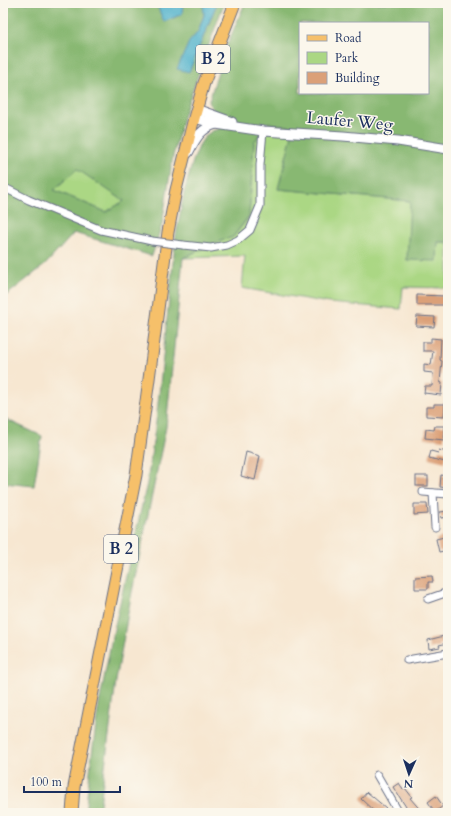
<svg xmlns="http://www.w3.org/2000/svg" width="451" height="816" font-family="Cardo,serif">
  <rect width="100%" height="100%" fill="#fbf7ec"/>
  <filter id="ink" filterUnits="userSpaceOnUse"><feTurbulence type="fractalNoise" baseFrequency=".025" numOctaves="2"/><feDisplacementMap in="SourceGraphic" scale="8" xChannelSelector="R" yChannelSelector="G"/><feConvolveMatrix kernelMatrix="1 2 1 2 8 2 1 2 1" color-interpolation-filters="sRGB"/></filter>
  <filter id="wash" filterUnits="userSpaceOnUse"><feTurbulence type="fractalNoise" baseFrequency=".012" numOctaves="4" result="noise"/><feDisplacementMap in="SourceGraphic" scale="16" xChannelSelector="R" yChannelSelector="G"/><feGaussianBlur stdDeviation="0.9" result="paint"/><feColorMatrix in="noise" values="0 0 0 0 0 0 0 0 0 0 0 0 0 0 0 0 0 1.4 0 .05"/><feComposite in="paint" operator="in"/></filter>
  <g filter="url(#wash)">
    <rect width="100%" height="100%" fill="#f7e7d1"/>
    <g fill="#abd784" stroke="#638371">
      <polygon points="269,123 294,127 278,189 411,201 407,260 438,242 448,242 448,288 403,287 401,309 329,303 242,288 245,256 183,258 212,244 233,237 249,217 254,142"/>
      <polygon points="77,168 124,201 106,212 54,190"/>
    </g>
    <g fill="#88b872" stroke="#527468" fill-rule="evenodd">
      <path d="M3,3h153l8,19 18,-8 1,-11h20l1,12 -6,17 -9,11v29l28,-69h7l-41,114 -10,39 -11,68 -10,32 -78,-23 -28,31 -43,34zM77,169l47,32 -18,11 -52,-22z"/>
      <path d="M245,3h203v239h-10l-1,19 -30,-1 3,-59 -132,-12 16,-62 -25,-4 -15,19 -5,74 -16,21 -21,7 -29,14 -17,169 -36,175 -14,79 -17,132h-14l7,-59 7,-50 13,-66 35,-155 9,-61 20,-187 8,-42 9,-32 7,-17 5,-8 7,-5 7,-2 3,-14c-7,-3 -12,-6 -13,-14l15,-49zM300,23h128v70h-128z"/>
      <polygon points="3,418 42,436 34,486 3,483"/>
    </g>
    <g fill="#4cb0cb" stroke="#347094">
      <polygon points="156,3 183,3 182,14 164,22"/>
      <polygon points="203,3 217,3 189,72 177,69 189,42 198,32 204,15"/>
    </g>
    <g id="blocks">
      <g fill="#dba078">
        <polygon points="417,295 445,296 444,305 417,305"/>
        <polygon points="417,316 435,317 434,327 416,326"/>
        <polygon points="431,338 441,339 440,360 442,361 440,382 442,383 441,395 424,393 425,386 432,386 433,373 424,372 424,364 431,365 433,351 423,351 423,342 431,342"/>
        <polygon points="434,404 445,404 444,417 426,416 426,407 434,407"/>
        <polygon points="435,426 445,426 444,440 425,438 426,429 434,430"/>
        <polygon points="439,450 447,452 445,462 429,458 431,451 438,453"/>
        <polygon points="246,452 260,456 255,480 241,476"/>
        <polygon points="441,475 448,476 448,488 440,487"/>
        <rect x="416" y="476" width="12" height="10"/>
        <polygon points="414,504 427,504 428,514 414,515"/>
        <polygon points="448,511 448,517 441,518 440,512"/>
        <polygon points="448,536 448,550 439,552 436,539"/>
        <polygon points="432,576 433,582 428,582 428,589 415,589 415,577"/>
        <polygon points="448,635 448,643 439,645 440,647 429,649 428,640"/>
        <polygon points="399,783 403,789 405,788 412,797 410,798 423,813 410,813 393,787"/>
        <polygon points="367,792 386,808 382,813 376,813 361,799"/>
        <polygon points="436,796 443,806 435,812 428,802"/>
      </g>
    </g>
  </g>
  <g filter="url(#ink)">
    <use href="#blocks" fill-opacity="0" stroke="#686f86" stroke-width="1"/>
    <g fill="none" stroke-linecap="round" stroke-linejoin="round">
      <g stroke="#686f86" stroke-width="9">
        <g id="minor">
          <polyline points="3,187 29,200 101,230 152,241"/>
          <polyline points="183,245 211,248 227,245 238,240 250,230 260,206 260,165 263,131"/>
          <polyline points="423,492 448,494"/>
          <polyline points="433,493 435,527"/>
          <polyline points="428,599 448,592"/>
          <polyline points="407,660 448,653"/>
          <polyline points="377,775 399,813"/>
        </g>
      </g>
      <g stroke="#686f86" stroke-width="11">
        <g id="tertiary">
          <polyline points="196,109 232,122"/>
          <polyline points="194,118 216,124 263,131 343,136 398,141 448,149"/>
          <path d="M188,153c8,-15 12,-24 28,-29"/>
        </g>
      </g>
      <g stroke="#686f86" stroke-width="13">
        <polyline id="primary" points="72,813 74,787 136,475 149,379 168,232 176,190 194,118 204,83 235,3"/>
      </g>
      <use href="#minor" stroke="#fff" stroke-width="7"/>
      <use href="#tertiary" stroke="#fff" stroke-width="9"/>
      <use href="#primary" stroke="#f6c06b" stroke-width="11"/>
      <g stroke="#686f86" stroke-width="9" stroke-linecap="butt">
        <polyline id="minor-bridge" points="152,241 183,245"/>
      </g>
      <use href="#minor-bridge" stroke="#fff" stroke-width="7"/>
    </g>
  </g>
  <g text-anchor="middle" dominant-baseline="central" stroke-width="3" stroke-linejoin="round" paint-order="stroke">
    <g fill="#fbf7ec" stroke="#5e6b89" stroke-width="1">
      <rect x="196" y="45" width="34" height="28" rx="3"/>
      <rect x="104" y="535" width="34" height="28" rx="3"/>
    </g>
    <g font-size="16" font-weight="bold" fill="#1b2f5e">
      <text x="213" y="59">B 2</text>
      <text x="121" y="549">B 2</text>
    </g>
    <g font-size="17" fill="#1b2f5e" stroke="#fbf7ec">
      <text transform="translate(350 121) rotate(5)">Laufer Weg</text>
    </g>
  </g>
  <rect width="451" height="816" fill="none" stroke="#fbf7ec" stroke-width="16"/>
  <rect x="299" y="22" width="130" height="72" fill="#fbf7ec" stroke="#a1a7b3"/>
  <rect x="307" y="35" width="20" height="6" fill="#f6c06b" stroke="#a1a7b3"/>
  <text x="335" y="42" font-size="12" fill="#1b2f5e">Road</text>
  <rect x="307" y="52" width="20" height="12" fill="#abd784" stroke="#a1a7b3"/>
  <text x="335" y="62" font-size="12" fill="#1b2f5e">Park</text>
  <rect x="307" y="72" width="20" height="12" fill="#dba078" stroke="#a1a7b3"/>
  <text x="335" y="82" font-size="12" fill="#1b2f5e">Building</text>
  <g transform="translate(409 774) rotate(183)" stroke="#fbf7ec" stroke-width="3" paint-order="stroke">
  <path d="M0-3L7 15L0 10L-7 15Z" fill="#1b2f5e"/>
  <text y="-6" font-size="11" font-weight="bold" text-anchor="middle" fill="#1b2f5e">N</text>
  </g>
  <path d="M24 786v6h96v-6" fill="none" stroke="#1b2f5e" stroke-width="2"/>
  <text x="30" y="786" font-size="12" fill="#1b2f5e" stroke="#fbf7ec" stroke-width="3" paint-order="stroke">100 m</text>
</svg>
